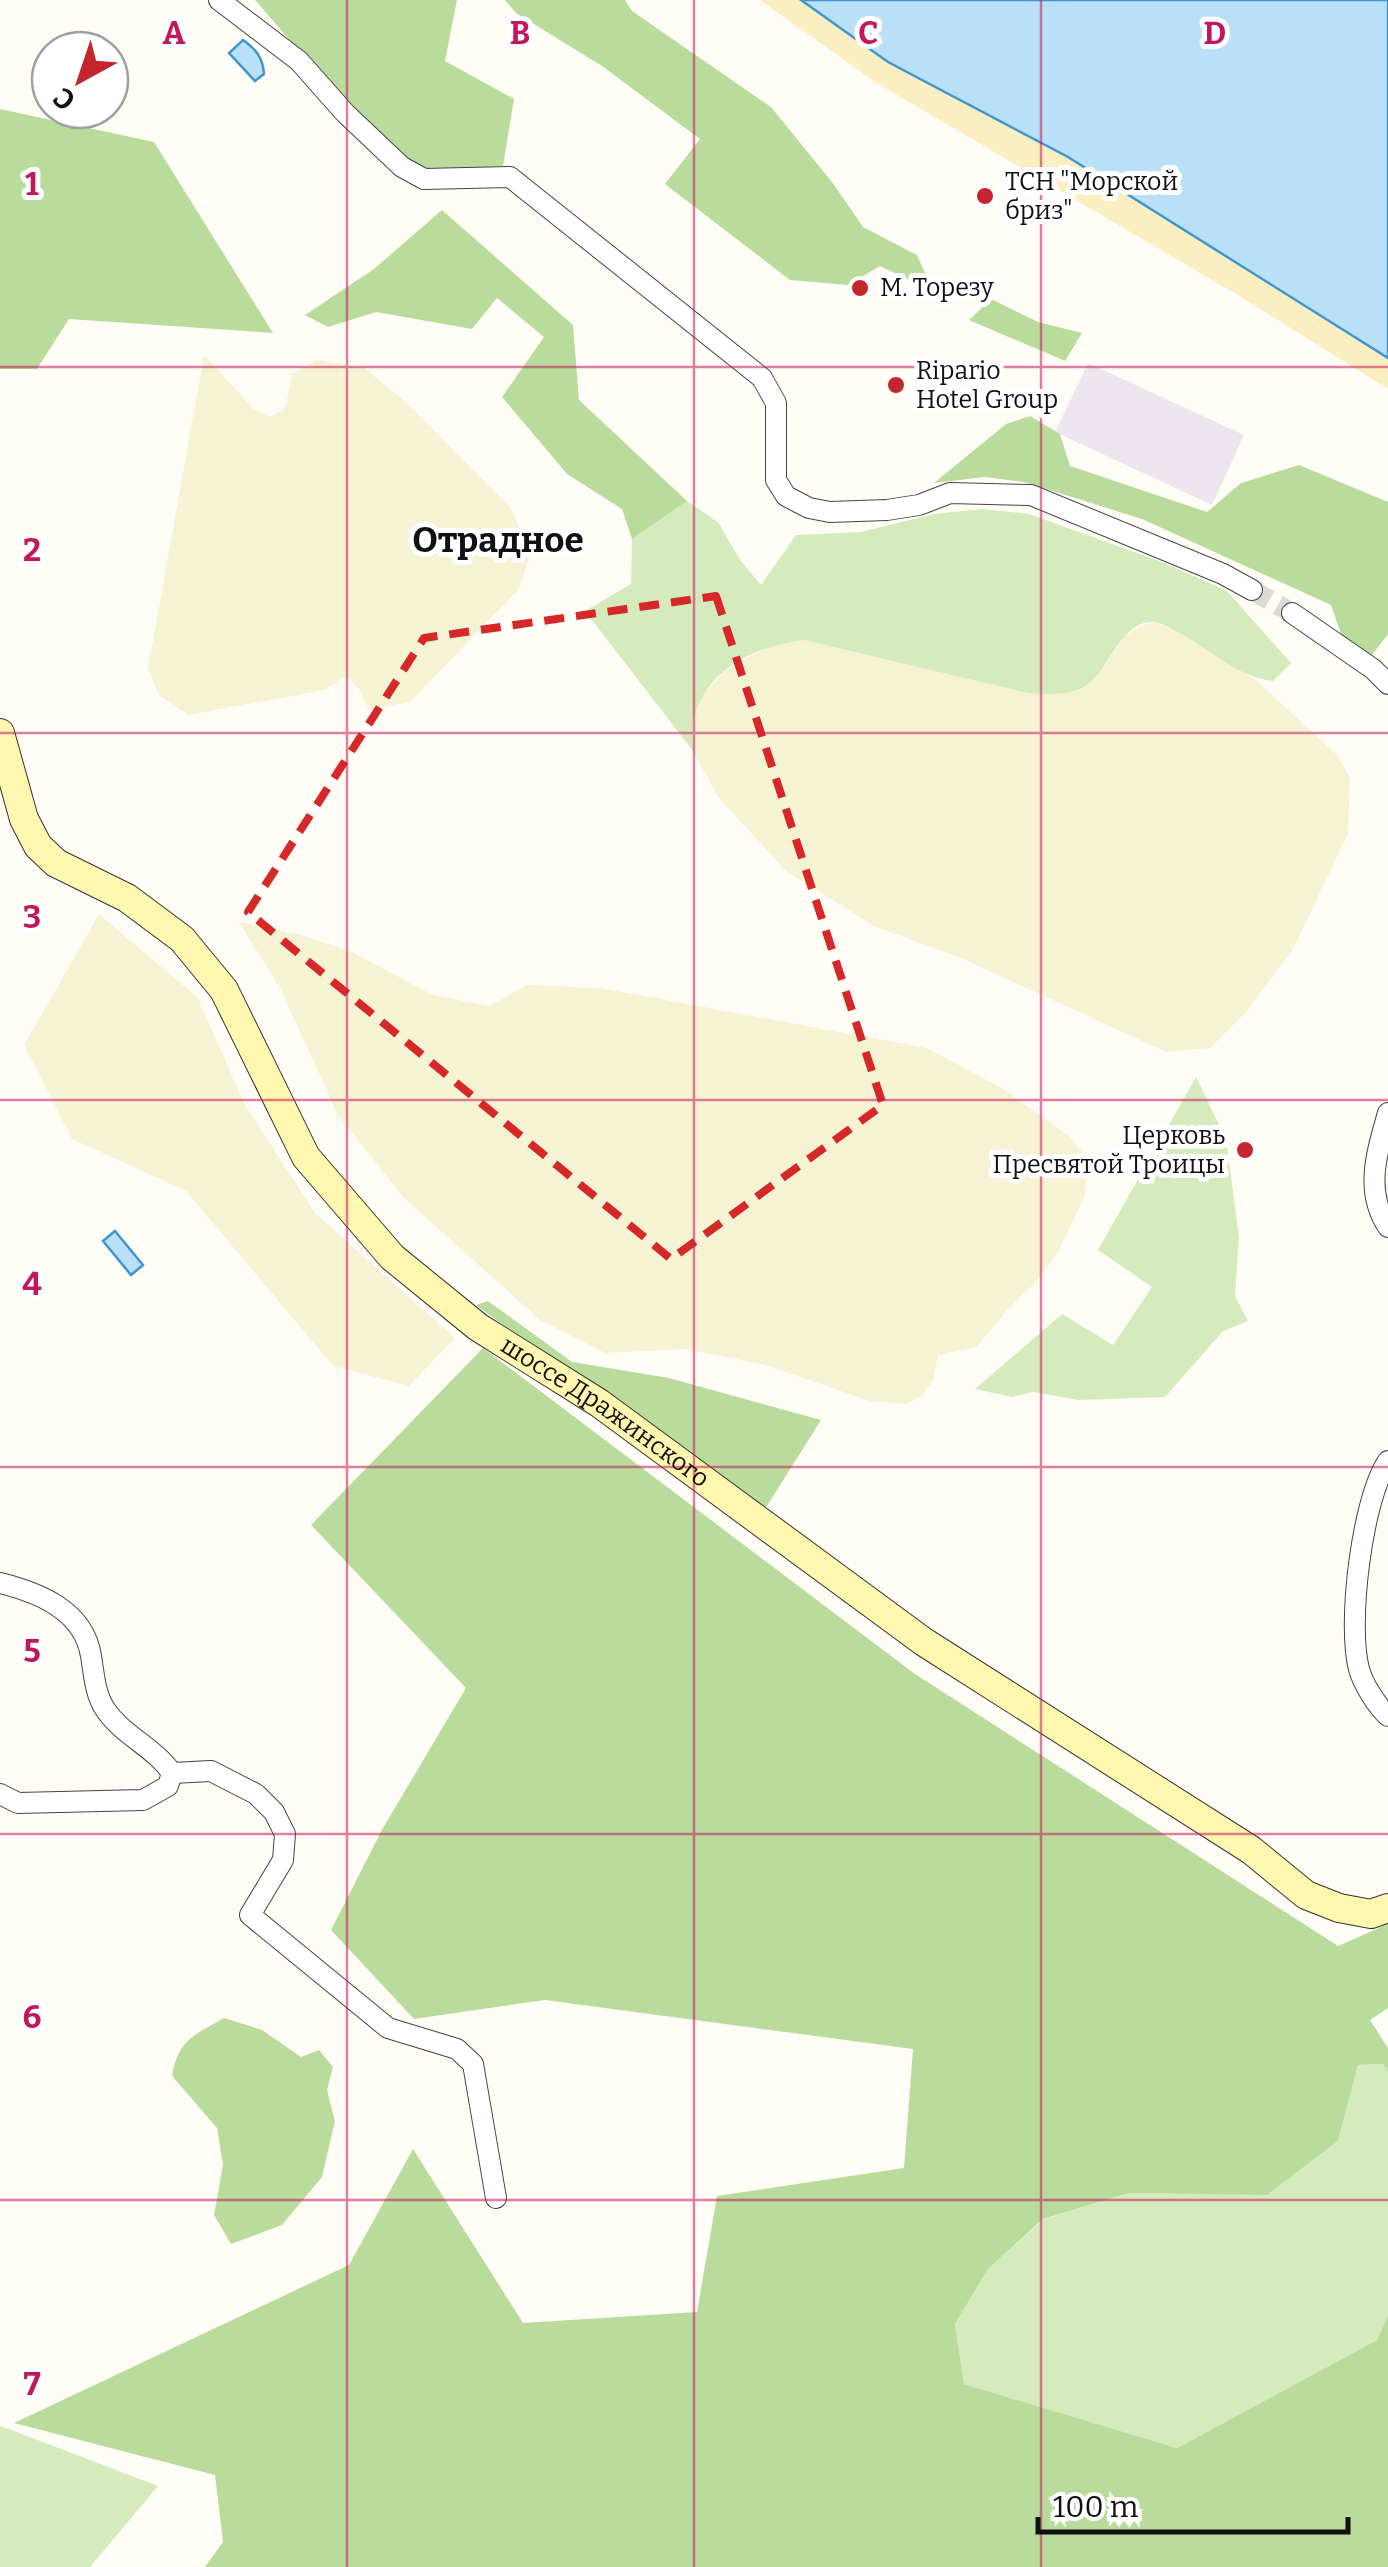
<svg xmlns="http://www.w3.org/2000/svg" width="1388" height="2567" font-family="Bitter,serif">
  <rect width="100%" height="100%" fill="#fffdf5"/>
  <polygon fill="#eee6ef" points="1088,363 1244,435 1212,505 1055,432"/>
  <g fill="#f6f3d4">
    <polygon points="204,355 254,409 270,417 285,409 292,374 317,360 364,368 408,404 509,506 531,552 519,589 410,702 369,710 359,689 346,676 325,690 188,715 159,695 148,669"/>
    <polygon points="1156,622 1187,637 1255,679 1336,754 1350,777 1348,834 1293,949 1247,1011 1210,1048 1166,1052 963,959 874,926 786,871 718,797 693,751 694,715 702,696 724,671 773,644 804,640 1028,693 1104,667 1124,637 1140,626"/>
    <polygon points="99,914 198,998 244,1103 315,1213 455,1338 409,1386 333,1366 186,1191 72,1139 24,1045"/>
    <polygon points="239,922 298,934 352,952 433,995 489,1006 527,985 601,988 927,1048 1002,1088 1069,1136 1088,1159 1085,1195 1058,1252 1034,1284 1008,1309 977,1347 938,1355 934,1378 923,1395 907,1404 870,1401 762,1364 685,1349 605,1353 540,1320 404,1198 338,1115 281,990"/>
  </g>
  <g fill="#d5ebbd">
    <path d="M687,501l31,21 22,38 21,25 35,-50 65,-3 73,-18 49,-5 46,5 133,48 65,29 64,72 -18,18c-37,-4 -63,-33 -96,-49 -6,-3 -15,-9 -22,-10 -36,-3 -46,53 -73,66 -18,8 -36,6 -54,5l-224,-53c-43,5 -92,25 -108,71 -5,11 -3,27 -3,40l-108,-140 46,-27 1,-45z"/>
    <polygon points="1196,1077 1226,1139 1239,1237 1235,1296 1248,1321 1223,1331 1165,1397 1078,1400 1033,1392 1012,1397 975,1389 1062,1314 1113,1345 1152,1287 1098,1250"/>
    <polygon points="1383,2064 1388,2072 1388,2315 1377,2340 1177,2448 964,2384 955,2324 988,2269 1044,2219 1129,2193 1267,2195 1338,2141 1358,2065"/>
    <polygon points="0,2426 14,2431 158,2486 90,2567 0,2567"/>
  </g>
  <g fill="#b9dc9c">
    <path d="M255,0h202l-12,61 69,38 -11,67c-21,2 -59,7 -78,2 -36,-10 -141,-135 -170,-168z"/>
    <polygon points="505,0 625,0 632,11 771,107 832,182 863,227 917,255 934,292 880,266 848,285 790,280 665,184 700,139 602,66 516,13"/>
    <polygon points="0,109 154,142 273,333 69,319 37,369 0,369"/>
    <polygon points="442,210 573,325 579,400 687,501 632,539 622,509 567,474 502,397 544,337 497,298 472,329 376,312 328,327 305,315 374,269"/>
    <polygon points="991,299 1038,322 1082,333 1065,361 969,320"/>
    <polygon points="1030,416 1060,434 1070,466 1207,512 1241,483 1299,465 1388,502 1388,634 1368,660 1344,642 1331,605 1142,519 1024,482 985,477 934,483 1006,424"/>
    <polygon points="488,1301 572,1362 669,1378 821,1420 765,1509 623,1414 476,1305"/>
    <polygon points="483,1348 915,1674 1338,1946 1388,1924 1388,2008 1370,2020 1388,2048 1388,2072 1383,2064 1358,2065 1338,2141 1267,2195 1129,2193 1043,2219 988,2269 955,2324 964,2384 1177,2448 1377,2340 1388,2315 1388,2567 205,2567 223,2542 215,2475 14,2423 349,2265 413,2149 523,2323 697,2312 717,2196 904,2168 913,2049 545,2000 414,2019 331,1930 383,1828 466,1688 311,1525"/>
    <path d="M224,2018l38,12 39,27 18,-7 14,17 -6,23 8,31 -13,56 -40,48 -51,19 -17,-29 9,-50 -6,-37 -45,-52c6,-36 22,-41 52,-58z"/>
  </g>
  <polygon fill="#fbeec1" points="760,0 801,0 888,62 1068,157 1249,272 1265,278 1388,358 1388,389 1236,294 875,82"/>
  <g fill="#b9e0f7" stroke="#3f96cf" stroke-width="2.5">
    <polygon points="801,0 1388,0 1388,358 1068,157 888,62"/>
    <path d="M243,40c13,9 20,18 21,34l-9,7 -26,-28z"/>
    <polygon points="115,1231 143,1265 131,1275 103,1241"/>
  </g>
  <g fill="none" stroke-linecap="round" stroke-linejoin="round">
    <polyline stroke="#dbdad3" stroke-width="20" stroke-dasharray="20 10" stroke-linecap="butt" points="1252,590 1292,613"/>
    <g stroke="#444" stroke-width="22">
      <g id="minor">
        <polyline points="219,0 299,61 345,113 402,167 424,179 510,177 762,378 776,403 776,480 786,496 809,508 830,512 887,510 919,505 950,493 1031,495 1223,574 1252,590"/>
        <polyline points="1292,613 1373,669 1388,684"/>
        <path d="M1388,1113c-11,39 -24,78 0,114"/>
        <path d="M1388,1461c-26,38 -41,163 -29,208 4,15 18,37 29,47"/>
        <path d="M0,1583c40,10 84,28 91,73 3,18 4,38 14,53 17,26 49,38 67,64l-4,13 -25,14 -125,3 -18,-9"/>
        <polyline points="172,1773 211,1771 256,1794 274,1812 285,1834 283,1860 250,1915 388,2028 457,2049 473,2064 496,2198"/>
      </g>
    </g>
    <g stroke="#333" stroke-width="30">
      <g id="secondary">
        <path id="s1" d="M0,733l24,86 14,27 18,17 71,35 55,41 42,51 82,167 86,100 86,70 121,76 325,239 327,208 55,45 33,13 32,6 17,-6"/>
      </g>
    </g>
    <use href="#minor" stroke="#fff" stroke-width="20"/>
    <use href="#secondary" stroke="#fff6b0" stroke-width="28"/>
  </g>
  <path fill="none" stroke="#d62828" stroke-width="8" stroke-dasharray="20 12" stroke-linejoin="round" d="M716,596l167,509 -212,154 -423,-347 176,-274z"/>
  <path fill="none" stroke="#c2185b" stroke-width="2.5" stroke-opacity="0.55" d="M347,0v2567M694,0v2567M1041,0v2567M0,367h1388M0,733h1388M0,1100h1388M0,1467h1388M0,1834h1388M0,2200h1388"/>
  <g fill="#c4262e" stroke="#fff" stroke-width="4">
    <circle cx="985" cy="196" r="10"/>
    <circle cx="860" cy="288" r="10"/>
    <circle cx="896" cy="385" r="10"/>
    <circle cx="1245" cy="1150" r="10"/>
  </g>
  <g text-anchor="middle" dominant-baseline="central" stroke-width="10" stroke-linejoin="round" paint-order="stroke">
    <g font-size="25" fill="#111" stroke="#fff" text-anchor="start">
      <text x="1005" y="182">ТСН "Морской<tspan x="1005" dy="29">бриз"</tspan></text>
      <text x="880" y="288">М. Торезу</text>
      <text x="916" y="371">Ripario<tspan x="916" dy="29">Hotel Group</tspan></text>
      <text x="1225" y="1136" text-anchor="end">Церковь<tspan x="1225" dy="29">Пресвятой Троицы</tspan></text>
    </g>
    <g font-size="25" fill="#111" stroke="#fff">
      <text stroke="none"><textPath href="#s1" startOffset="940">шоссе Дражинского</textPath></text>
    </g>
    <g font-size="35" font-weight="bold" fill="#111" stroke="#fff">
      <text x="498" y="540">Отрадное</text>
    </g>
  </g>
  <g font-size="32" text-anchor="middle" font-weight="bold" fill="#c2185b" stroke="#fff" stroke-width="10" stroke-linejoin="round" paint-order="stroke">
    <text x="174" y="44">A</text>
    <text x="520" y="44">B</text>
    <text x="868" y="44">C</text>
    <text x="1215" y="44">D</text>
    <text x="32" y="195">1</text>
    <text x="32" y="561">2</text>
    <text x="32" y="928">3</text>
    <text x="32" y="1295">4</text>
    <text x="32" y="1662">5</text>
    <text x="32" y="2028">6</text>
    <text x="32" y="2395">7</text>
  </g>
  <g transform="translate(80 80) rotate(220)"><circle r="48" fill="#ffffff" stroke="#a0a0a0" stroke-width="2.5"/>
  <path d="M0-8L18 38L0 25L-18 38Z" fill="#c4262e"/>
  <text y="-15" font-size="28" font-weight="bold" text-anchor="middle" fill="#111111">С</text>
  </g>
  <path d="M1038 2517v15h310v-15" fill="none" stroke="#111111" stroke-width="5"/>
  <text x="1053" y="2517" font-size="30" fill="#111111" stroke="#ffffff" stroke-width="8" paint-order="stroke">100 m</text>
</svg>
